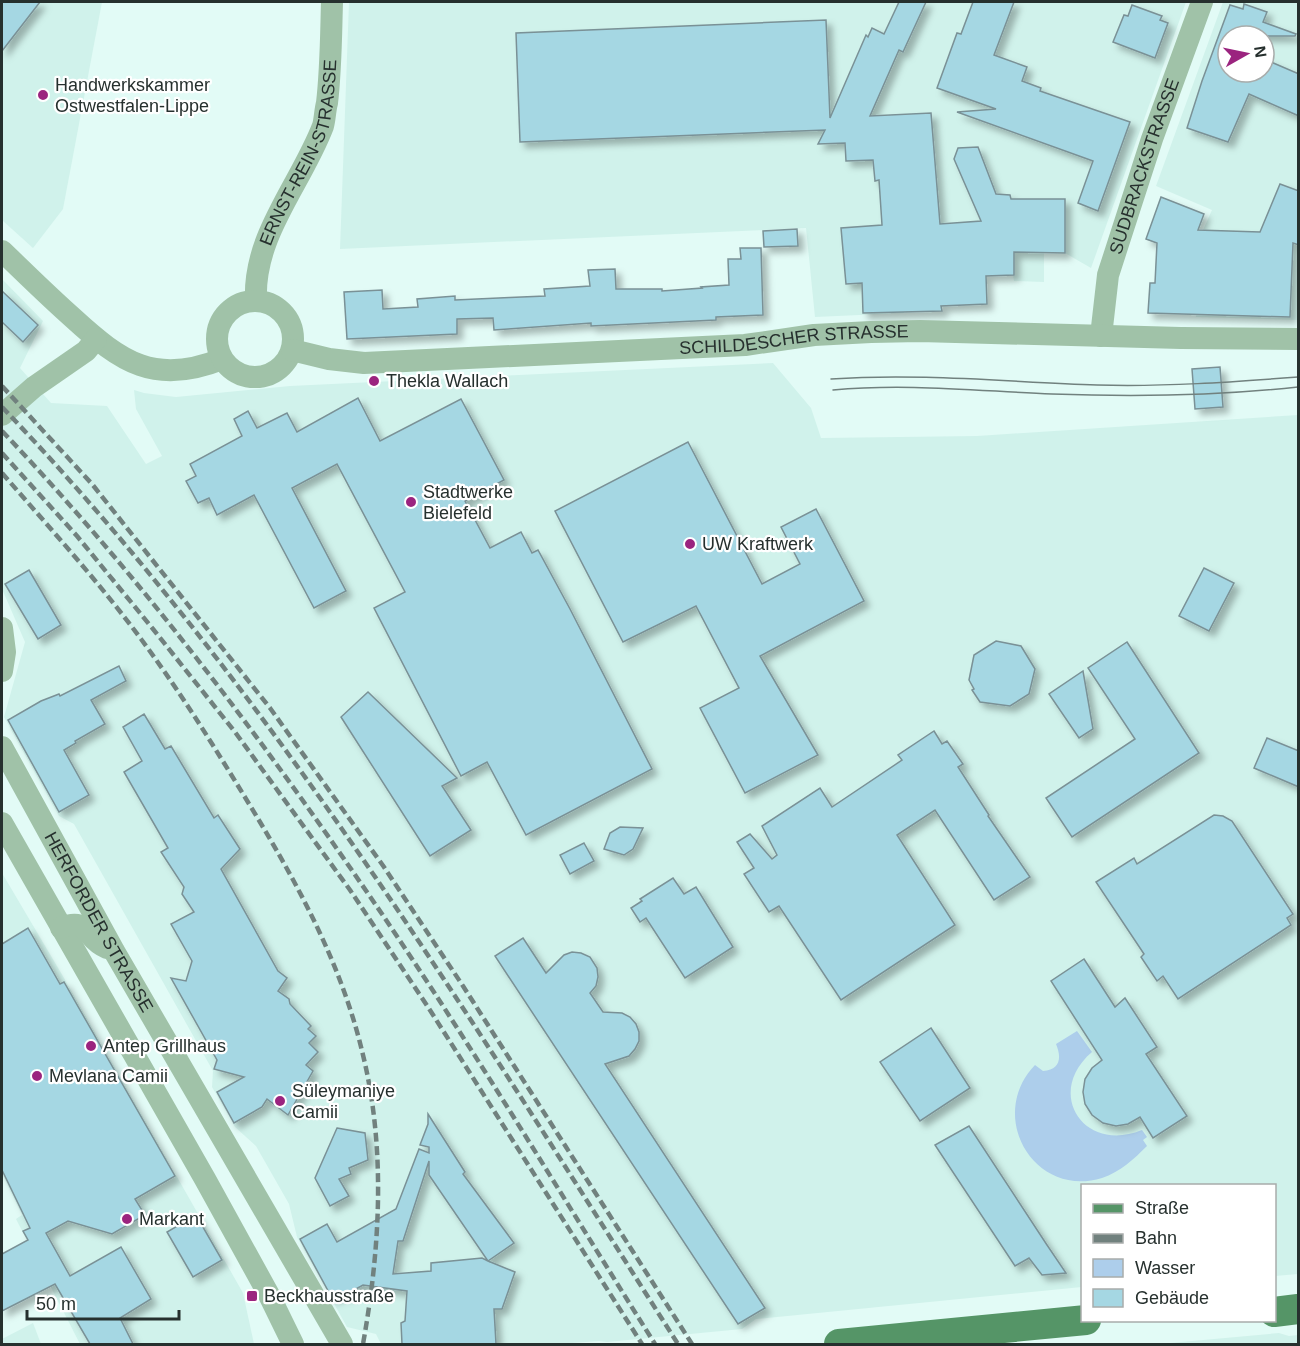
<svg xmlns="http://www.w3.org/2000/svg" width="1300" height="1346" font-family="Helvetica,sans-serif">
  <defs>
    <filter id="shadow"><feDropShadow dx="5.5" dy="5.5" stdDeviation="3" flood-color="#0004"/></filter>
  </defs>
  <rect width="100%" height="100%" fill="#e2fbf6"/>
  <g fill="#d0f2eb" fill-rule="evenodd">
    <polygon points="2,2 102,2 63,209 33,248 2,220"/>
    <polygon points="349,2 1186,2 1091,268 1065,253 1044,253 1044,282 1014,281 1013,275 904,253 904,313 815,317 806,228 340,249"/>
    <path d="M1223,2h75v318l-102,-3 3,-78 13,-29 -56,-24zM1228,36h36v36h-36z"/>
    <polygon points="2,279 43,321 20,368 51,403 107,406 146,464 162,456 136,409 134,390 144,393 176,397 290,386 773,363 811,408 821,438 977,436 1298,415 1298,1274 1275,1276 1274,1186 1082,1186 1082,1287 756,1319 742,1329 607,1342 599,1341 559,1344 381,1344 376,1334 347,1327 297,1237 289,1204 256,1146 235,1127 212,1087 213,1071 74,824 59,816 4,717 25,642 2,589"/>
    <polygon points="2,873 64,978 243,1293 254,1344 80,1344 16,1219 22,1215 2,1174"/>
    <polygon points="33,1323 41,1344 2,1344 2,1339"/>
    <polygon points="1279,1333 1289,1336 1298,1335 1298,1344 1159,1344"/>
  </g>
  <path fill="#adceeb" d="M1077,1031l15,21c-48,41 -8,102 50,78l5,7 -4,3 4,6c-13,13 -27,26 -45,32 -68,21 -116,-62 -67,-113l8,6c17,-1 19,-13 13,-27z"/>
  <g fill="#a5d7e3" stroke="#7a9196" stroke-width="1.5" fill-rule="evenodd" filter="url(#shadow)">
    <polygon points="2,2 40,2 2,51"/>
    <polygon points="899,2 926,2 903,52 899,50 870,116 931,113 940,224 981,221 954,159 958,148 978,147 996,194 1010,195 1011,199 1065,199 1065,253 1014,252 1014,275 986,276 987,304 941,306 942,311 863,313 862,283 846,284 841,228 882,225 879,180 875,181 873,160 846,161 845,143 818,144 825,130 520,142 516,33 826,20 830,118 866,35 868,37 872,28 884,34"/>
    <polygon points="973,2 1014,2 994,55 1027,67 1022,81 1041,88 1040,91 1130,122 1098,211 1078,203 1093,161 957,112 996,109 937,88 957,33 961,34"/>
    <polygon points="1244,4 1267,12 1263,22 1296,34 1295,36 1228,36 1228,72 1264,72 1264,59 1299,74 1299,116 1249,94 1228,142 1187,128 1202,81 1230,5 1243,9"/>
    <polygon points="1132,5 1162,16 1160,20 1168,23 1155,58 1113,42 1124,15 1128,16"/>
    <polygon points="1280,184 1299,191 1299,245 1293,243 1290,317 1148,313 1150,283 1155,283 1157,243 1146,239 1161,197 1204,214 1198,230 1260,232"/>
    <polygon points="797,229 798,246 764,247 763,231"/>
    <polygon points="740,248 761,248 763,315 716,317 716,320 591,326 591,323 494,330 493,318 457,319 457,334 347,339 344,292 382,290 383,309 418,307 417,299 455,296 455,300 545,296 544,289 590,286 588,270 615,269 616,289 662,289 662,291 702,288 701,287 729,285 728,259 741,259"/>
    <polygon points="2,291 38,325 23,342 2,322"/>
    <polygon points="1220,367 1223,407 1195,409 1192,369"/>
    <polygon points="358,398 380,441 461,399 504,480 465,501 490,548 521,532 532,553 538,550 570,609 652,769 526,835 487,762 461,776 374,608 405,592 337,464 292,488 346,591 314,608 254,495 217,515 209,498 198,503 186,481 196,476 190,464 242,436 234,419 248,411 257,428 287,413 297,432"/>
    <polygon points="688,442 762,584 800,564 781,527 816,509 864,601 760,656 818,755 745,793 700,708 739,688 696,606 623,642 555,511"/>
    <polygon points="1204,568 1234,583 1209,631 1179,616"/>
    <polygon points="29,570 61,625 38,639 5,584"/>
    <polygon points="996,641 1021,646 1035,669 1029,694 1010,706 980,702 972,690 974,689 969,680 974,655"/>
    <polygon points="1127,642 1199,753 1072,837 1046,798 1135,739 1088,668"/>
    <polygon points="119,666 126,681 91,700 105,724 75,741 76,743 64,750 89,795 59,812 8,720 41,701 59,694 60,696"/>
    <polygon points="1083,671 1093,729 1079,738 1049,694"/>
    <polygon points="368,692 457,778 442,786 471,830 430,856 341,717"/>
    <polygon points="144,714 165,749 171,746 214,818 218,815 240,849 221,869 278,971 287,978 278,991 289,999 290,1004 311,1026 308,1029 316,1036 309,1043 318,1052 306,1065 313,1071 288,1115 267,1099 262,1107 234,1123 217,1092 244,1077 214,1069 217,1060 171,978 186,981 192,961 171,924 194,912 182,894 184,887 161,852 168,848 124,772 142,761 123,727"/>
    <polygon points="934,731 942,744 947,741 963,764 958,767 989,815 988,816 1030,877 994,900 935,810 897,835 955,925 841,1000 779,906 769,912 744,874 754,868 737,842 750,834 772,859 777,855 762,826 820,788 832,807 902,760 898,755"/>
    <polygon points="1267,738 1299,751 1299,787 1254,768"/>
    <polygon points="1214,815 1223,816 1232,821 1293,914 1287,918 1291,925 1178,999 1163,976 1157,981 1141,957 1144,954 1096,882 1134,858 1137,864"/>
    <polygon points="620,827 643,828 633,849 624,855 604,849 610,833"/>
    <polygon points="584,843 594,861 570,874 560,855"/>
    <polygon points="673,878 684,894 696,887 733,947 685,978 646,918 640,922 631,908 642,901 640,899"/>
    <polygon points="28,928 60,984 64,982 175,1176 135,1199 145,1215 112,1234 68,1221 46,1233 70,1276 121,1247 151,1299 120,1318 133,1344 90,1344 55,1284 2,1311 2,1254 28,1240 23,1231 30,1228 2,1170 2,944"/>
    <polygon points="523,938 546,973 564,955 572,952 581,953 590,957 597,968 598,977 596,986 590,993 603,1012 622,1013 630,1017 636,1024 639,1032 639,1041 635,1049 629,1056 605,1064 765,1308 738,1324 495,956"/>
    <polygon points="1084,959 1115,1007 1125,998 1157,1047 1146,1054 1187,1116 1153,1138 1140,1117 1128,1124 1116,1126 1103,1123 1092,1115 1085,1104 1083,1092 1085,1079 1092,1068 1102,1060 1051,981"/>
    <polygon points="931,1028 970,1088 920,1121 880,1062"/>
    <path d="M428,1114l37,58 -2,2 51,69 -26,18 27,11 -13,37h-8l2,35h-94l-1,-21 4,-2 2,-30 -44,-6 -18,10 -1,-3 -12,6 -32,-59 27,-15 10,18 59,-33 23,-60 10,4v-6l-9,-2 8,-21zM429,1161v14l59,86 -6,-3 -51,5v8l-38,3 5,-33h5z"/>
    <polygon points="969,1126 1047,1245 1066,1273 1042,1275 1029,1258 1015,1266 935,1145"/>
    <polygon points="337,1128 365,1133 368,1160 349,1168 351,1174 339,1179 349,1196 330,1206 315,1178"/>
    <polygon points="196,1215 222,1260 193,1277 167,1232"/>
  </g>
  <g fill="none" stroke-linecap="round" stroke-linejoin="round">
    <g stroke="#a0c2a8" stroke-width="22">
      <path d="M2,251c23,22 46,45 71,67 48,44 82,68 149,41"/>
      <path id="s1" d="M256,300c-3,-65 45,-116 67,-174 2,-7 2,-16 4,-23 4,-34 4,-68 5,-101"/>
      <circle cx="255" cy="339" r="38"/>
      <path id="s2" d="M1101,336l7,-61 44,-136 50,-137"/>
      <path id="s3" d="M292,350l37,9 35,4 381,-18 69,-10 57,-3 49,-1 261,7 117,1"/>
      <polyline points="2,415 34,387 86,351 96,339"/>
      <polyline points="2,628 5,652 2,671"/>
      <path id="s4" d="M2,747l112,204 228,393"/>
      <polyline points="2,823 205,1179 269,1295 293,1344"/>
      <path d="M61,928c28,-12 23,11 46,20"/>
    </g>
    <g stroke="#559567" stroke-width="30">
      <polyline points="1274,1312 1298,1309"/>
      <polyline points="839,1344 1086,1320"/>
    </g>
    <g stroke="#71817e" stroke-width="1.5">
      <path d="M831,379c89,-6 177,3 266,6 67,2 134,-3 201,-8"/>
      <path d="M833,390c73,-7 145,1 219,4 82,3 165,2 246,-7"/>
    </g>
    <g stroke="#71817e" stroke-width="4.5" stroke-dasharray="9 4.5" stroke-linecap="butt">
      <polyline points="2,386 92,484 270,708 384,867 463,986 692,1344"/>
      <path d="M2,407c266,278 470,614 676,937"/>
      <path d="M2,431c132,139 249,293 358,451 104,150 198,308 295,462"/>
      <polyline points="2,453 77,536 153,629 235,732 350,890 428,1007 642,1344"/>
      <path d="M2,473c47,54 96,108 139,166 43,58 79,117 116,178 45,75 86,152 106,238 23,95 17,194 0,289"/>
    </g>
  </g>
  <g fill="#9b247f" stroke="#fff" stroke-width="2">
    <circle cx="43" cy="95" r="6"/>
    <circle cx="374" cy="381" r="6"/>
    <circle cx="411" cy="502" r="6"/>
    <circle cx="690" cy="544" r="6"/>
    <circle cx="91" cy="1046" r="6"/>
    <circle cx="37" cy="1076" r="6"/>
    <circle cx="280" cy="1101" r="6"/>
    <circle cx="127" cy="1219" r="6"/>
    <rect x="246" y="1290" width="12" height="12" rx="3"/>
  </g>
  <g text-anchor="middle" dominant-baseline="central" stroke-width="4.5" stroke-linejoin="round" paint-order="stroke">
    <g font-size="18" fill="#26302e" stroke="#fff" text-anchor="start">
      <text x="55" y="85">Handwerkskammer<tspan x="55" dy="21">Ostwestfalen-Lippe</tspan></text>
      <text x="386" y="381">Thekla Wallach</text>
      <text x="423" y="492">Stadtwerke<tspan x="423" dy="21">Bielefeld</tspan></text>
      <text x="702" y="544">UW Kraftwerk</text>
      <text x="103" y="1046">Antep Grillhaus</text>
      <text x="49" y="1076">Mevlana Camii</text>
      <text x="292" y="1091">Süleymaniye<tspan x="292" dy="21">Camii</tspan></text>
      <text x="139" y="1219">Markant</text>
      <text x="264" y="1296">Beckhausstraße</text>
    </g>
    <g font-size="18" fill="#26302e" stroke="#fff">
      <text stroke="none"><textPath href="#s1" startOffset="156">ERNST-REIN-STRASSE</textPath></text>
      <text stroke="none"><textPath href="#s2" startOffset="176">SUDBRACKSTRASSE</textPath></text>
      <text stroke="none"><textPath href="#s3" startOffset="504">SCHILDESCHER STRASSE</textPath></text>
      <text stroke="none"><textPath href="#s4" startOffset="200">HERFORDER STRASSE</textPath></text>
    </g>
  </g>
  <rect width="1300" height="1346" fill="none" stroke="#26302e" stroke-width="6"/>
  <rect x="1081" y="1184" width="195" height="138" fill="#ffffff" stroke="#a8acab" stroke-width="1.5"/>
  <rect x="1093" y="1204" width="30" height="9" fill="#559567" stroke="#a8acab" stroke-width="1.5"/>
  <text x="1135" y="1214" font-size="18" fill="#26302e">Straße</text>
  <rect x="1093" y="1234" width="30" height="9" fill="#71817e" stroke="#a8acab" stroke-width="1.5"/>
  <text x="1135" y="1244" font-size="18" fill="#26302e">Bahn</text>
  <rect x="1093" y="1259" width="30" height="18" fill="#adceeb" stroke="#a8acab" stroke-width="1.5"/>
  <text x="1135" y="1274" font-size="18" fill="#26302e">Wasser</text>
  <rect x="1093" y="1289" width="30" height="18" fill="#a5d7e3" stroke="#a8acab" stroke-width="1.5"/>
  <text x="1135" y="1304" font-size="18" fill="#26302e">Gebäude</text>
  <g transform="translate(1246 54) rotate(81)"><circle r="28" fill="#ffffff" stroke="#a8acab" stroke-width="1.5"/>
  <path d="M0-4.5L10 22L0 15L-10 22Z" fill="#9b247f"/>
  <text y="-9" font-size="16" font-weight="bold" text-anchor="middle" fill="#26302e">N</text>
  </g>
  <path d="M27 1310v9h152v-9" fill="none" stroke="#26302e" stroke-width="3"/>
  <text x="36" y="1310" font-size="18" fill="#26302e" stroke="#ffffff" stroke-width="4.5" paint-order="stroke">50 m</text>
</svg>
